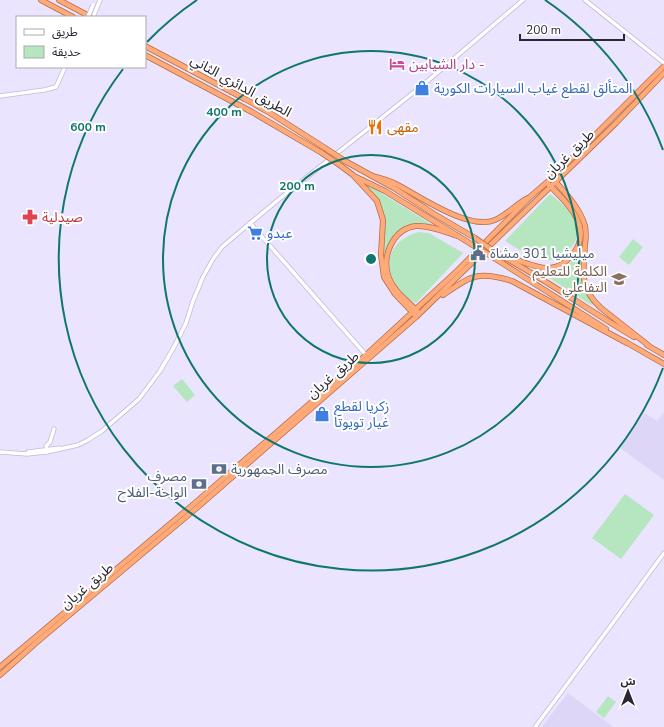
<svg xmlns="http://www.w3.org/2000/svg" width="664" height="727" font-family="'Nunito Sans','Noto Sans Arabic',sans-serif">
  <rect width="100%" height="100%" fill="#eae4fe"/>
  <g fill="#ddd6f6">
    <polygon points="664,412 664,480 619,447 645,413 657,421"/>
    <polygon points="568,693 613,727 542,727"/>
  </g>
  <g fill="#b6e6bf">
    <path d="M363,182l73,45 -12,-3 -26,9 -9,10 -6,17c0,-19 6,-44 -5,-61 -4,-7 -10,-11 -15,-17z"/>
    <path d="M550,194c19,14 41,34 18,57 -6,5 -14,10 -22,9 -14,-1 -29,-12 -41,-19z"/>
    <path d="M419,232l10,1 34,20 -47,50c-33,-18 -39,-60 3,-71z"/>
    <path d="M583,239l-2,41 3,8 10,16 -3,1 -60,-39c8,1 18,3 26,2 15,-1 23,-16 26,-29z"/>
    <polygon points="633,239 643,247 629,265 619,257"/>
    <polygon points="182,379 195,395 187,402 173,386"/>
    <polygon points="625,494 654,515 621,559 592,538"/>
    <polygon points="608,696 616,702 604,718 596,712"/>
  </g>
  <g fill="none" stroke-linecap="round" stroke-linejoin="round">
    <g stroke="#c1bad9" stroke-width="5">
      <g id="tertiary">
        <polyline points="585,0 664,63"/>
        <polyline points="93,17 100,0"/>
        <polyline points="0,96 44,90 56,87 65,67"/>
        <polyline points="250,223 366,355"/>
        <polyline points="47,449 46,446 50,442 54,429"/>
        <polyline points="0,452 27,454 47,452 78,445 88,440 102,431 139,399 160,371 174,347 186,323 193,301 203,277 213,259 222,247 236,235 278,200 418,89 523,0"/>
        <polyline points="28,452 60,448"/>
        <polyline points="535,727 615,620 664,553"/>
      </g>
    </g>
    <g stroke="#b46e4a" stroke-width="6">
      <g id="trunk">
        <polyline points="41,0 73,17"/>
        <polyline points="59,0 91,17"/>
        <polyline points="145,46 245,99 270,113 325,148"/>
        <polyline points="145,55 252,112 322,153"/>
        <polyline points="345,161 394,188 434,214 475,238"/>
        <polyline points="341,166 353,175 377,201 383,220 381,255 384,277 395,294 414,314"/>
        <path d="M372,176c8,2 16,4 24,8 23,12 73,47 99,36 12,-5 21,-16 33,-22"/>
        <polyline points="356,177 385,191 471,244"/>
        <path d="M554,180c12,14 26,28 31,46 1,6 1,13 0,19 -2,27 -6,43 16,63l47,37"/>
        <path d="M495,252c48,26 92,57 139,85"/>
        <polyline points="491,256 606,329"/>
        <path d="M511,258c11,3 26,11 38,10 10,0 17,-6 23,-13 23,-26 -5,-53 -23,-70"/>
        <path d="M443,295c28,-19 35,-25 69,-14l115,62"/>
        <path d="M417,311c-10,-11 -22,-18 -28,-33 -8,-20 3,-49 27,-52 14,-1 29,6 42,10"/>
        <polyline points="624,341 664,364"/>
        <polyline points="647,345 664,355"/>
        <polyline points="0,667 195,503 366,355 456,272 531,196 552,178 664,66"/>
        <polyline points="0,675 37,642 199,506 416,317 616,123 664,73"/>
      </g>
    </g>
    <use href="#tertiary" stroke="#fff" stroke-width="3.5"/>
    <use href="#trunk" stroke="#ffaa78" stroke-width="4.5"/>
    <g stroke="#c1bad9" stroke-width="5" stroke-linecap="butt">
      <polyline id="tertiary-bridge" points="88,17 93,5"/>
    </g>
    <g stroke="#b46e4a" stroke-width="6" stroke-linecap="butt">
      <g id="trunk-bridge">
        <polyline points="325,148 345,161"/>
        <polyline points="322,153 341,166"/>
        <polyline points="475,238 495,252"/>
        <polyline points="471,244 491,256"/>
      </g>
    </g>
    <use href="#tertiary-bridge" stroke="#fff" stroke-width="3.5"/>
    <use href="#trunk-bridge" stroke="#ffaa78" stroke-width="4.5"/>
  </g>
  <g fill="none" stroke="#0f766e" stroke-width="2">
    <circle cx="371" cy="259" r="104"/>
    <circle cx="371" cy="259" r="208"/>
    <path d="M663 368A312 312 0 1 1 123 69M147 42A312 312 0 0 1 197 0M545 0A312 312 0 0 1 663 150"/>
  </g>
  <defs>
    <g id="hotel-bare" transform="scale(1.2)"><path d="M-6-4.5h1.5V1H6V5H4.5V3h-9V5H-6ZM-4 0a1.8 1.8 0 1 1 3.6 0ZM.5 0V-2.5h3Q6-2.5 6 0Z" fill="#d1479c" stroke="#fff" stroke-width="2.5" paint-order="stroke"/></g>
    <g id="shop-bare" transform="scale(1.2)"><path d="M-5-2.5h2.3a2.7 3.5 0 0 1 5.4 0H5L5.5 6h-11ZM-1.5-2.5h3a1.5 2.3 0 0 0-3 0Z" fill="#3f7fe0" stroke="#fff" stroke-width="2.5" paint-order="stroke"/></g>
    <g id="restaurant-bare" transform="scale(1.2)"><path d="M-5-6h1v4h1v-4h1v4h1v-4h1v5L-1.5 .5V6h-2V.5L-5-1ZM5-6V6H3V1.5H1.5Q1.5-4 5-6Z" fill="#e8710a" stroke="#fff" stroke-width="2.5" paint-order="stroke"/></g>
    <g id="pharmacy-bare" transform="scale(1.2)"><path d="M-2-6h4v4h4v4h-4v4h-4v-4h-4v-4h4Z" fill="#e0444e" stroke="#fff" stroke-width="2.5" paint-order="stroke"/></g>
    <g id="supermarket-bare" transform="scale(1.2)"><path d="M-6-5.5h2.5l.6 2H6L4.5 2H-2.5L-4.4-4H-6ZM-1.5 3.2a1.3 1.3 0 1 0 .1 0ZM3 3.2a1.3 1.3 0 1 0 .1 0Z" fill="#3f7fe0" stroke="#fff" stroke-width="2.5" paint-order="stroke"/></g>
    <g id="civic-bare" transform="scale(1.2)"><path d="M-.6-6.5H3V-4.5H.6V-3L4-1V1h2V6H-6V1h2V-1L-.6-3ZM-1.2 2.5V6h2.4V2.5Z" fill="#5c6f8a" stroke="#fff" stroke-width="2.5" paint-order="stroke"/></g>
    <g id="school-bare" transform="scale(1.2)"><path d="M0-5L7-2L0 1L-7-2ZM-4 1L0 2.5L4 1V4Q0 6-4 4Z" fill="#8d6e63" stroke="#fff" stroke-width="2.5" paint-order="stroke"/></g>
    <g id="bank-bare" transform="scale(1.2)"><path d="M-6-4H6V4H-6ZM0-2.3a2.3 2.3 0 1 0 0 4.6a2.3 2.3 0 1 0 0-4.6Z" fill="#5c6f8a" stroke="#fff" stroke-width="2.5" paint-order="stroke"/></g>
  </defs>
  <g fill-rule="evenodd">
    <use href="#hotel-bare" x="397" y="64"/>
    <use href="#shop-bare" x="422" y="88"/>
    <use href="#restaurant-bare" x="375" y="127"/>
    <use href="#pharmacy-bare" x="30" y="217"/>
    <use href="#supermarket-bare" x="255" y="233"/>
    <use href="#civic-bare" x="478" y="253"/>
    <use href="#school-bare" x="619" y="279"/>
    <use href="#shop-bare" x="322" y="414"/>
    <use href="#bank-bare" x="219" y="469"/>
    <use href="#bank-bare" x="199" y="484"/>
  </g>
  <g text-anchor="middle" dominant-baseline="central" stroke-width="4" stroke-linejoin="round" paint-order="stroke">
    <g font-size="14" fill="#b23c85" stroke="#fff" text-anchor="start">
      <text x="409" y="64">دار الشيابين -</text>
    </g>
    <g font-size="14" fill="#2a2733" stroke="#fff">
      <text transform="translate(241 86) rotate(29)">الطريق الدائري الثاني</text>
      <text transform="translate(569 154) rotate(-44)">طريق غريان</text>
      <text transform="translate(333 375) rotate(-41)">طريق غريان</text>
      <text transform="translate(87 586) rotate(-40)">طريق غريان</text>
    </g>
    <g font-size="14" fill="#366cbe" stroke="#fff" text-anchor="start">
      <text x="434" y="88">المتألق لقطع غياب السيارات الكورية</text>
      <text x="267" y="233">عبدو</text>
      <text x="334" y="406">زكريا لقطع<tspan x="334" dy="16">غيار تويوتا</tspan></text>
    </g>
    <g font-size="14" fill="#c56008" stroke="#fff" text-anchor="start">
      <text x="387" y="127">مقهى</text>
    </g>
    <g font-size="14" fill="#be3a42" stroke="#fff" text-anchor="start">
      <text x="42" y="217">صيدلية</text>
    </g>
    <g font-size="14" fill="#4e5e75" stroke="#fff" text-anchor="start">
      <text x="490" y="253">ميليشيا 301 مشاة</text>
      <text x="231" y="469">مصرف الجمهورية</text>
      <text x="187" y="476" text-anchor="end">مصرف<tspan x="187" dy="16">الواحة-الفلاح</tspan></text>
    </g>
    <g font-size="14" fill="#785e54" stroke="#fff" text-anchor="end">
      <text x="607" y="271">الكلمة للتعليم<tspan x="607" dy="16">التفاعلي</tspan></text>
    </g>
  </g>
  <circle cx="371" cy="259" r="6" fill="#0f766e" stroke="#fff" stroke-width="2"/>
  <g font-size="12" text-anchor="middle" font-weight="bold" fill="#0f766e" stroke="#fff" stroke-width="4" stroke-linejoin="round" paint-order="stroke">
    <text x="224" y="116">400 m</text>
    <text x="88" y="131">600 m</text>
    <text x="297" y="190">200 m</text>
  </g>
  <rect x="16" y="16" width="130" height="52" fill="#ffffff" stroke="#aaa9ad"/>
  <rect x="24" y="29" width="20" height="6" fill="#ffffff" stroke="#aaa9ad"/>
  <text x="52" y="36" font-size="12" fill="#2a2733">طريق</text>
  <rect x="24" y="46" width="20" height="12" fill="#b6e6bf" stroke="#aaa9ad"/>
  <text x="52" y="56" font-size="12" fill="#2a2733">حديقة</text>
  <g transform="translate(628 691)" stroke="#ffffff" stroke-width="3" paint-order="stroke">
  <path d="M0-3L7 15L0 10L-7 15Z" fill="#2a2733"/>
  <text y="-6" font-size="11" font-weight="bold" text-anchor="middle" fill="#2a2733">ش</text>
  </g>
  <path d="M520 34v6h104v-6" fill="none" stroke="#2a2733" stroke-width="2"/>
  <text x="526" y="34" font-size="12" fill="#2a2733" stroke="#ffffff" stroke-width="3" paint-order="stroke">200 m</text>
</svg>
